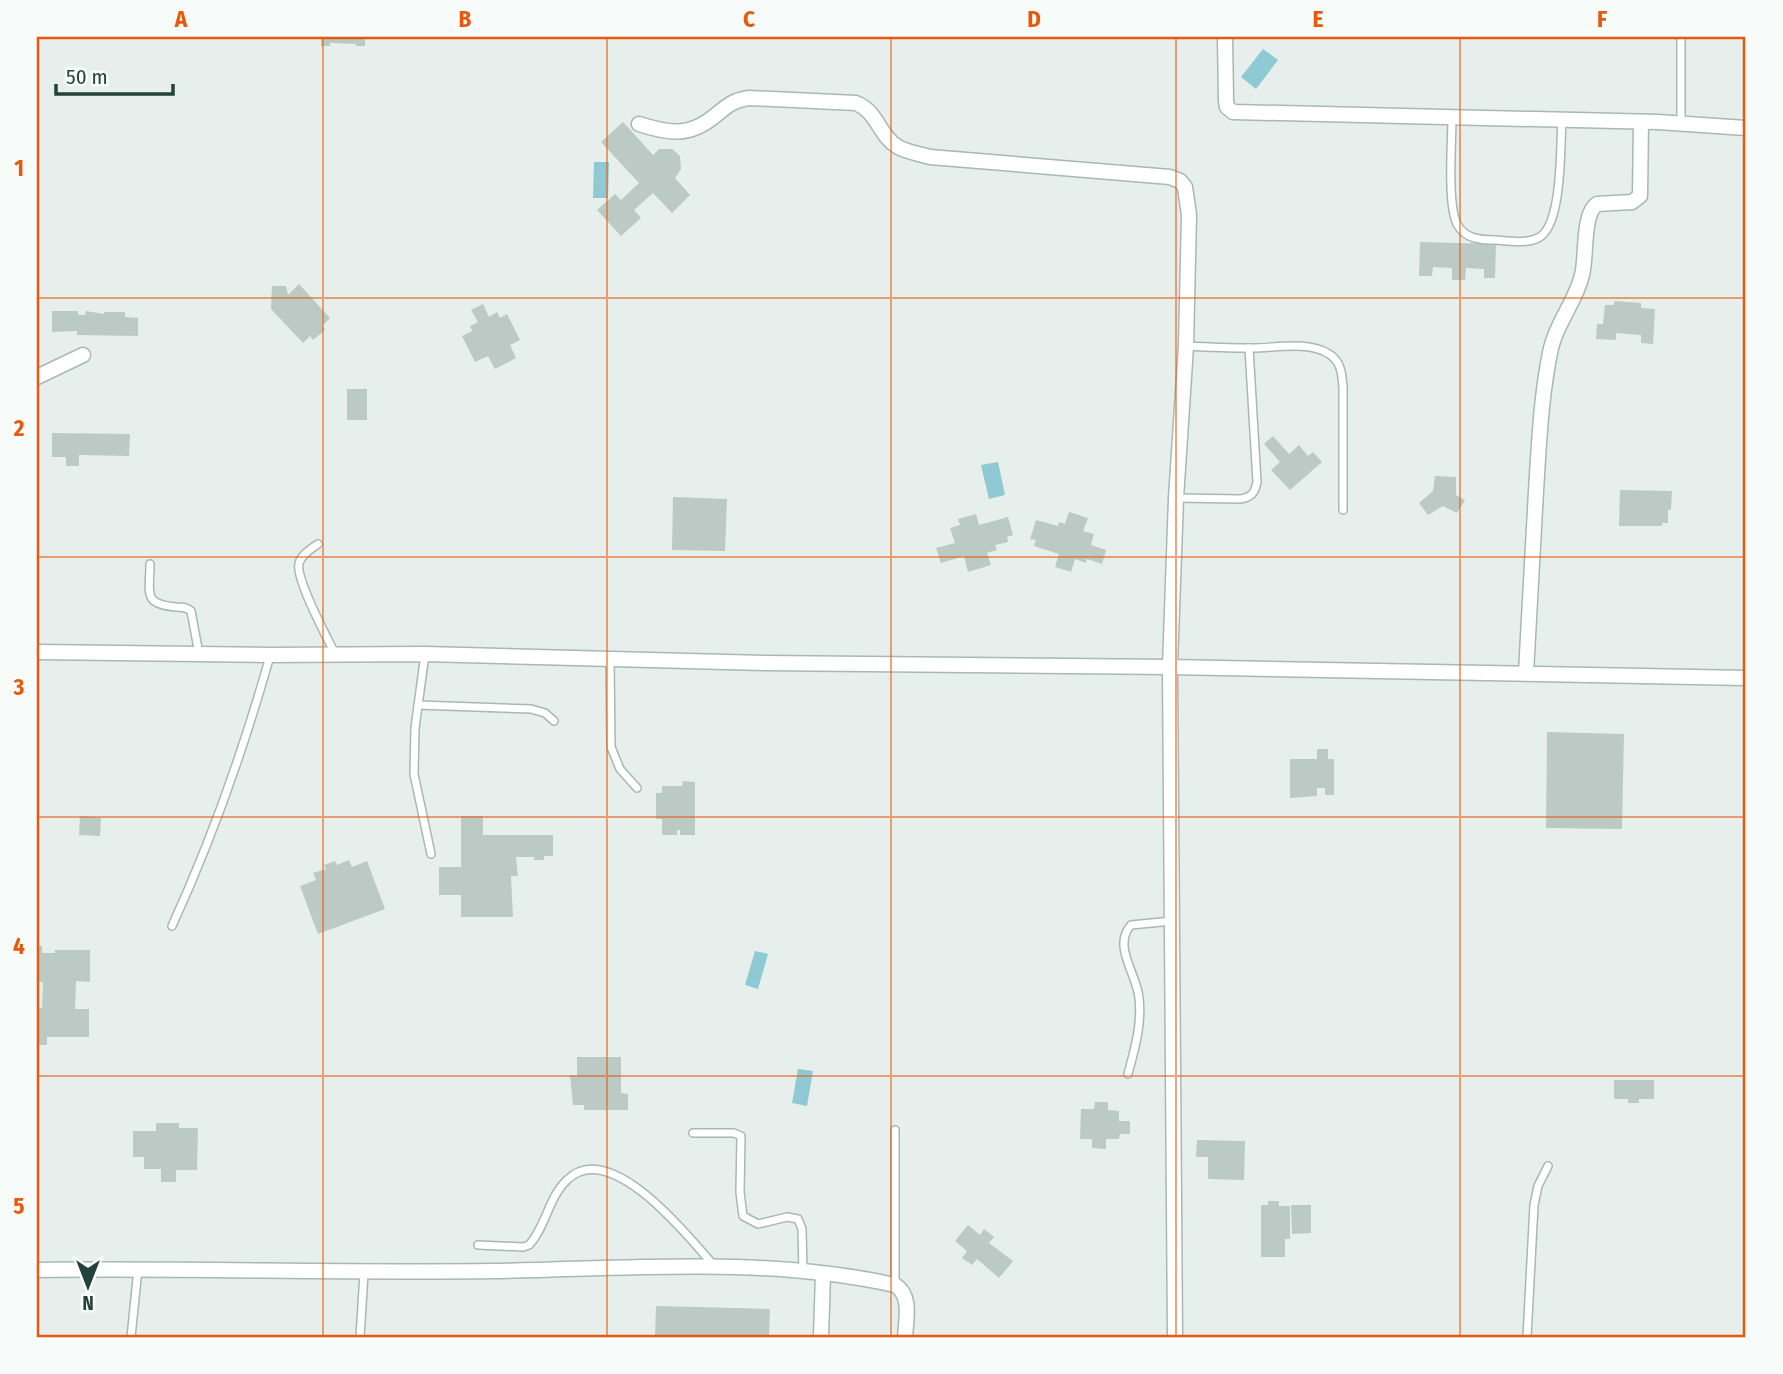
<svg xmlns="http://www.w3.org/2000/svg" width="1783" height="1374" font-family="'Fira Sans Condensed',sans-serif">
  <rect width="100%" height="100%" fill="#e6efeb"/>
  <g fill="#8ec9d4">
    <polygon points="1263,49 1278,60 1256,89 1241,77"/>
    <polygon points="594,162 609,162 608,198 593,198"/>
    <polygon points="998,462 1005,495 989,499 981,465"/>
    <polygon points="755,951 768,954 758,989 745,985"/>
    <polygon points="798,1069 813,1071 807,1106 792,1103"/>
  </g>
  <g fill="#bbcac4">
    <polygon points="321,37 365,37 365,46 356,46 356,44 330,43 330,46 321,46"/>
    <polygon points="623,122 653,155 659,149 672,149 680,156 681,169 675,178 690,195 672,213 653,193 634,210 641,218 621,236 597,210 615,194 621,200 639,183 601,142"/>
    <polygon points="1420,242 1496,244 1495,278 1484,278 1484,269 1466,268 1465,280 1452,280 1452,268 1433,267 1432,276 1419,276"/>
    <polygon points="299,284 330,318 322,326 325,330 313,340 310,336 303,343 271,309 272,286 286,286 288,295"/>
    <polygon points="1614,301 1641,303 1641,308 1655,309 1653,344 1641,343 1641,335 1616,333 1616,340 1596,339 1597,324 1603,324 1605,305 1614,305"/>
    <polygon points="483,304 489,317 497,312 500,318 507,314 520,340 510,345 516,358 495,369 488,356 475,362 462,336 472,331 470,326 478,322 471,310"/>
    <polygon points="52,311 78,311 78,315 85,315 86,311 104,314 104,312 125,312 125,317 138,318 138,336 77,335 77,331 52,332"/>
    <rect x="347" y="389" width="20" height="31"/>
    <polygon points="52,433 130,434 129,456 79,455 79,466 66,466 66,457 52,457"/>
    <polygon points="1273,436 1289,454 1299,445 1308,456 1313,452 1322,462 1290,490 1271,470 1280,462 1264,444"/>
    <polygon points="1435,476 1456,477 1456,495 1465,500 1457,513 1443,506 1428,515 1419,503 1433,491"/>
    <polygon points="1620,490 1672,491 1671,510 1668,510 1668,523 1662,523 1662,526 1619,526"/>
    <polygon points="673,497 727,499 725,551 672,550"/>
    <polygon points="1069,512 1088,518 1083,531 1094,534 1091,545 1106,550 1102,564 1087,559 1086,563 1075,559 1071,572 1055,567 1059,554 1034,546 1036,540 1030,539 1036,520 1058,526 1059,522 1065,524"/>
    <polygon points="976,514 979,525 1008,517 1013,535 1007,537 1008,542 995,545 997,550 987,553 991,565 968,572 964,556 941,563 936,548 955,543 950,528 960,525 958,519"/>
    <polygon points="1547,732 1624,734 1622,829 1546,828"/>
    <polygon points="1317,749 1328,749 1328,759 1334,759 1334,795 1325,795 1325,788 1317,788 1317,796 1290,798 1290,759 1317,759"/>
    <polygon points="683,781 695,782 695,835 680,835 680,830 677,830 677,835 662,835 662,819 656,819 656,793 662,793 662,786 682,786"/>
    <polygon points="80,816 101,818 100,836 79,835"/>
    <polygon points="461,816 483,816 483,835 553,835 553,856 544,856 544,860 534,860 534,857 516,857 518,876 511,876 513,917 461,917 461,895 439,895 439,867 461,867"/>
    <polygon points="349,860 352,867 367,861 385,909 318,934 300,886 316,880 313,873 326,869 324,865 335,861 337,865"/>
    <polygon points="37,946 42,946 42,953 55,953 55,950 90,950 90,982 76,981 75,1009 89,1009 89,1037 47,1037 47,1045 37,1045 37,1008 42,1008 43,982 37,982"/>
    <polygon points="577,1057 621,1057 621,1093 628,1094 628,1110 584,1110 584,1105 573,1105 570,1075 577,1076"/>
    <polygon points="1614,1080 1654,1080 1654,1099 1639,1099 1639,1103 1628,1103 1628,1099 1614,1099"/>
    <polygon points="1095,1102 1108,1102 1108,1110 1119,1111 1119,1121 1130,1121 1130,1134 1120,1134 1119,1139 1106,1139 1106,1149 1092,1148 1092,1139 1080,1139 1081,1109 1094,1109"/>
    <polygon points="156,1123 179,1123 179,1128 198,1128 197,1170 176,1170 176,1182 161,1182 161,1169 144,1169 144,1157 133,1157 133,1131 156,1131"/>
    <polygon points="1197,1140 1245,1141 1244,1180 1208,1179 1208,1157 1196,1157"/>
    <polygon points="1268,1201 1279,1201 1279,1206 1290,1206 1290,1239 1285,1239 1285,1257 1261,1257 1261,1205 1268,1205"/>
    <polygon points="1291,1205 1311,1205 1311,1233 1292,1234"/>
    <polygon points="968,1225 980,1235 984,1229 994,1237 989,1243 1013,1261 999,1278 977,1259 972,1265 962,1258 967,1251 955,1241"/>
    <polygon points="656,1306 770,1309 769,1337 655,1337"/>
  </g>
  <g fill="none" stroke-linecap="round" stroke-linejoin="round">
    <g stroke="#a8b8b2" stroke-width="10">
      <g id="service">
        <polyline points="1681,37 1681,123"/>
        <path d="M1452,117c0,25 -5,87 5,107 8,15 23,16 38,16 13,1 31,4 43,-2 25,-12 22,-92 24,-118"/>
        <path d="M1186,346c20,1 41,2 61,2 25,1 60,-8 82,6 12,7 13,20 14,33v123"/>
        <path d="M1176,498l65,1c11,-2 14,-7 16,-17l-8,-134"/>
        <path d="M318,544c-7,5 -16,10 -19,19 -4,16 28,74 36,91"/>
        <path d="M150,564c0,29 -8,40 26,43 6,0 10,0 15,4l8,43"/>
        <polyline points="425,654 415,728 414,774 431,854"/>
        <polyline points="610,659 611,747 620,769 637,788"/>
        <polyline points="418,705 531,709 545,713 554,721"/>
        <path d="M172,926c40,-87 72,-178 98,-270"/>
        <path d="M1128,1074c7,-26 14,-50 11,-76 -2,-24 -27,-52 -8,-73l41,-4"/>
        <polyline points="895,1130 895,1285"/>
        <polyline points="693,1133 734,1133 741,1136 740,1192 743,1216 758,1224 787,1217 798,1219 802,1229 803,1271"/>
        <path d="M478,1245l45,2 6,-2c17,-18 19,-47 38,-65 43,-43 122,57 148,87"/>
        <polyline points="131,1337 138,1269"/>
        <polyline points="360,1337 364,1273"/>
        <polyline points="1527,1337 1534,1205 1538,1186 1548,1166"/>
      </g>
    </g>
    <g stroke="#a8b8b2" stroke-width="17">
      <g id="minor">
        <polyline points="1225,37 1226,101 1227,107 1233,112 1658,122 1746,128"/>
        <path d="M639,124c31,10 51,13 77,-9 12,-10 18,-15 33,-17l107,5c22,9 23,33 42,44 9,5 22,7 32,10l240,20 10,4 5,6 4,28 -3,131 -10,152 -6,169 5,670"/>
        <polyline points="37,377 83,355"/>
        <polyline points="37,652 270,655 425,654 765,663 1170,667 1746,678"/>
        <path d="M1526,673c3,-61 7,-121 10,-182 3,-47 5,-97 15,-143 6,-26 25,-47 31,-73 5,-18 0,-61 15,-71l35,-2 8,-6 1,-74"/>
        <path d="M37,1270c152,-2 304,3 456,1 133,-2 271,-15 402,14 17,10 11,35 10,52"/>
        <polyline points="821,1337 823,1274"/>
      </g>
    </g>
    <use href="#service" stroke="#fff" stroke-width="7"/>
    <use href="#minor" stroke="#fff" stroke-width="14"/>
  </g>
  <path fill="none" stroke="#e8590c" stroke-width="2" stroke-opacity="0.55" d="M323,37v1300M607,37v1300M891,37v1300M1176,37v1300M1460,37v1300M37,298h1709M37,557h1709M37,817h1709M37,1076h1709"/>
  <rect width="1783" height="1374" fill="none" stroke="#f7fbf9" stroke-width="77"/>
  <g transform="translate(88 1286) rotate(180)" stroke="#f7fbf9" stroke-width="5" paint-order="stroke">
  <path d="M0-5L12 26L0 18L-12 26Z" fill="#24423a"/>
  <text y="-10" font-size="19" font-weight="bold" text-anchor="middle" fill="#24423a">N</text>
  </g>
  <path d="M56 84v10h117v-10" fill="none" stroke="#24423a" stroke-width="3.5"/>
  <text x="66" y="84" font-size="21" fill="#24423a" stroke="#f7fbf9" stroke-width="5" paint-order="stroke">50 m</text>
  <rect x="38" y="38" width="1706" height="1298" fill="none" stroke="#e8590c" stroke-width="2.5"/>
  <g font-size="23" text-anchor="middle" font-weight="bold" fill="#e8590c">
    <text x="181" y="27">A</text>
    <text x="465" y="27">B</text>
    <text x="749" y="27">C</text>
    <text x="1034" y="27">D</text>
    <text x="1318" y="27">E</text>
    <text x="1602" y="27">F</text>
    <text x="19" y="176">1</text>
    <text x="19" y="436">2</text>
    <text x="19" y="695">3</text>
    <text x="19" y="954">4</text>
    <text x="19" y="1214">5</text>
  </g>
</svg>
